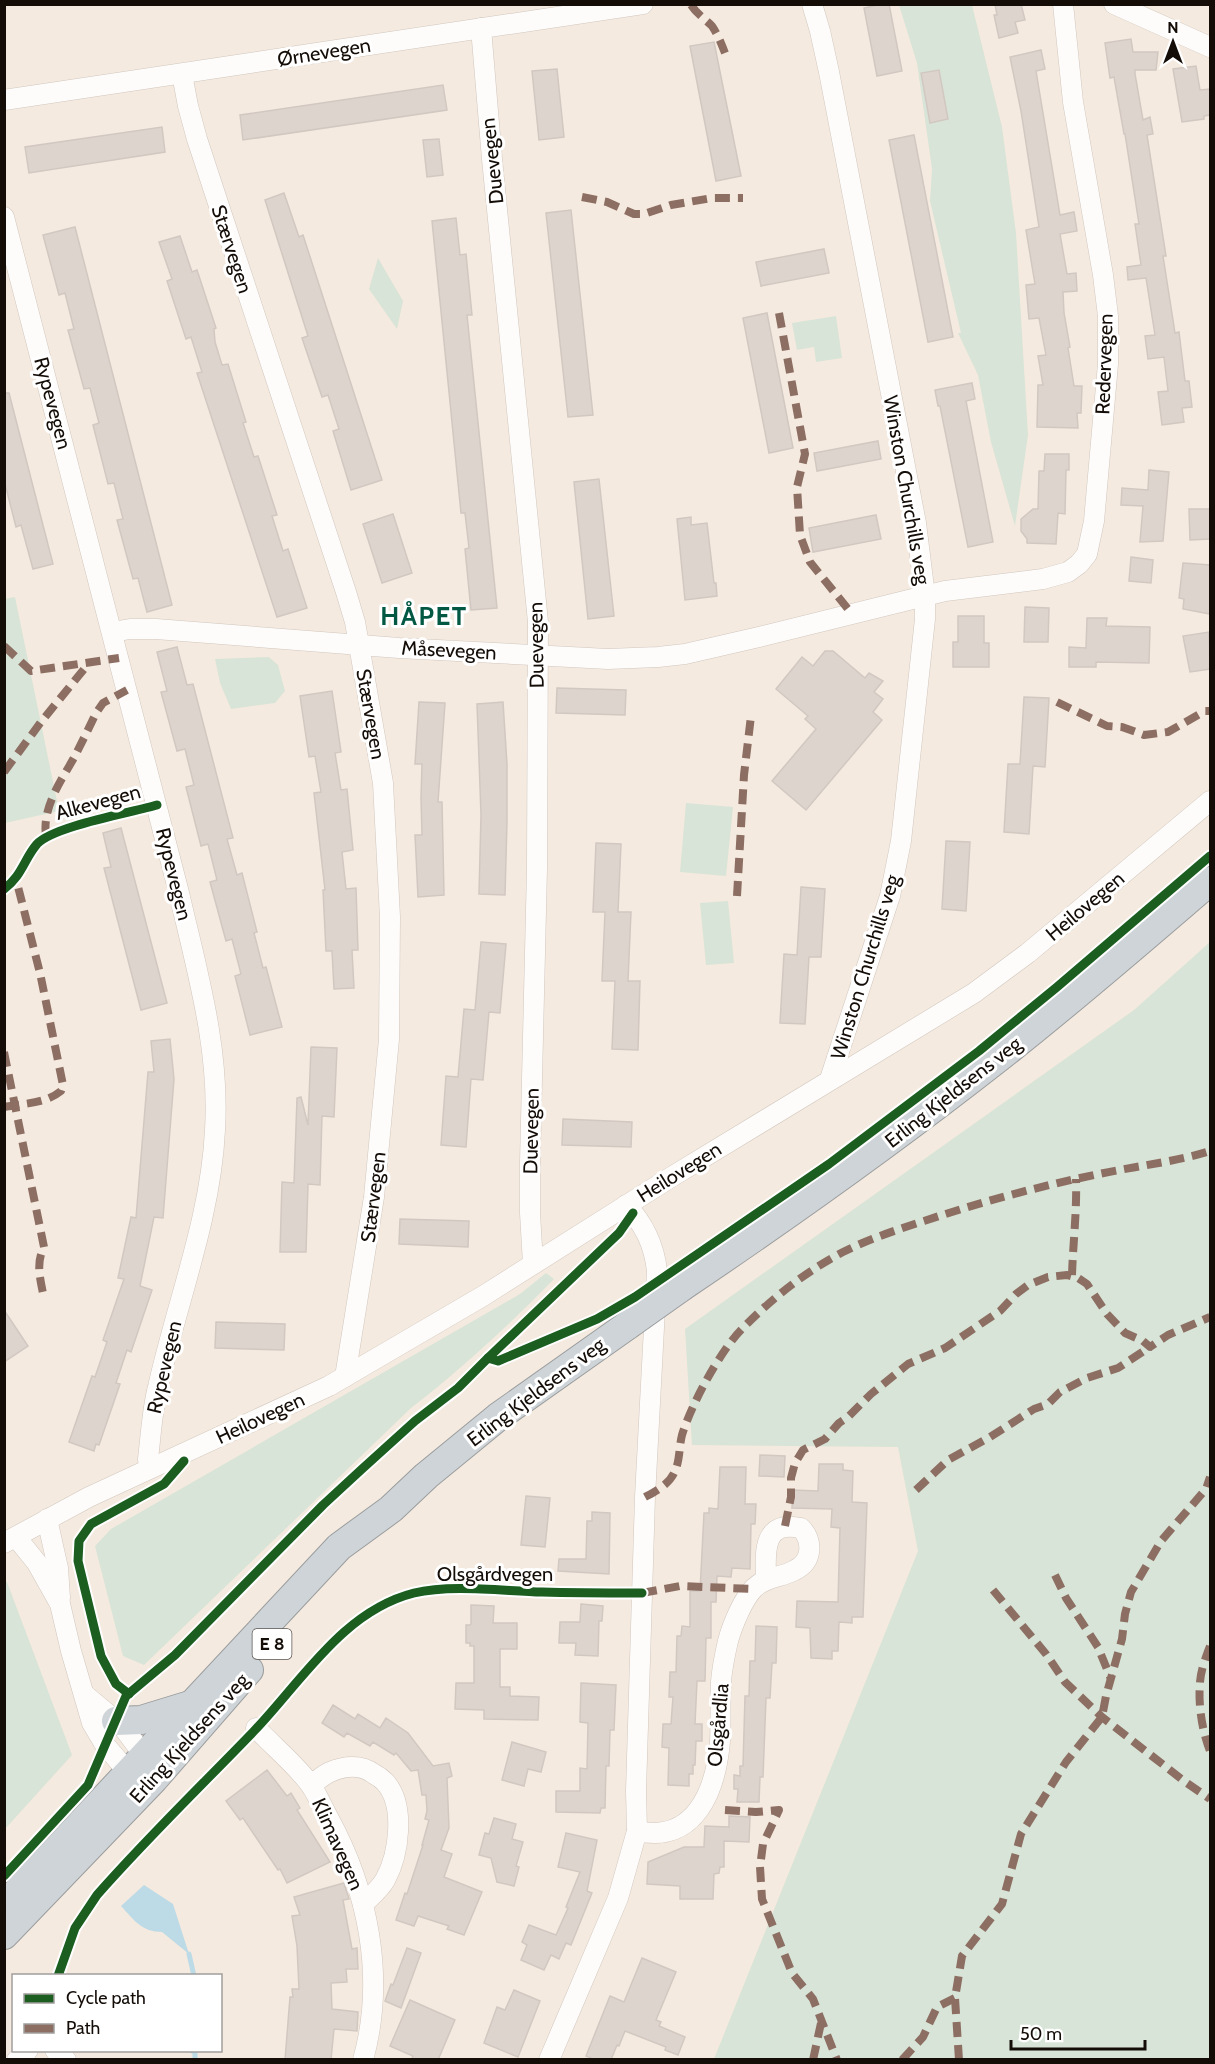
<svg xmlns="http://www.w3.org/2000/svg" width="1215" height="2064" font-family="Cabin,sans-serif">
  <rect width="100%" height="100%" fill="#f5eadf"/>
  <g fill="#d8e4d7">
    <polygon points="899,5 972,5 1002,127 1016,233 1028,435 1015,526 991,442 978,375 958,333 961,333 930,201 932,169 917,63"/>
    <polygon points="378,258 403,301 397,329 369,289"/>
    <polygon points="836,316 842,358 816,362 814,347 797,350 792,323"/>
    <polygon points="15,597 59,811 5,823 4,599"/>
    <polygon points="269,657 278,665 285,691 275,703 231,709 220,683 215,659"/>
    <polygon points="686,803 733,807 726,876 680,872"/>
    <polygon points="728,901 734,963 706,965 700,903"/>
    <polygon points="1210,942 1210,2059 714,2059 918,1551 898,1447 692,1445 685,1329 1134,1010"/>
    <path d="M546,1273l8,6c-45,46 -92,90 -143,129l-267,257 -21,-9 -28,-110 16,-17 409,-235z"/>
    <polygon points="7,1582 72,1755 5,1829 4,1583"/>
  </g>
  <path fill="#bddae7" d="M144,1885l29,19 16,50 -27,-22c-20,0 -28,-12 -41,-26z"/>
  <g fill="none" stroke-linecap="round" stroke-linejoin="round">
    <g stroke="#bddae7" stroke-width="5">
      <polyline points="189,1954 194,1976"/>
      <polyline points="191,2050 195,2053 195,2060"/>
    </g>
  </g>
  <g fill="#ded4ce" stroke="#d2c8c2" stroke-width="1.5">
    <polygon points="882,4 889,4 902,71 877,76 864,8"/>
    <polygon points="995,4 1021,4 1025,20 1015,22 1018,33 999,38 994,15 997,15"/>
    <polygon points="1131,39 1133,52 1158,52 1156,70 1135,70 1135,74 1143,120 1150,117 1153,134 1147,135 1166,256 1163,256 1175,333 1179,332 1185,381 1189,381 1192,407 1182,408 1184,422 1162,425 1158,392 1168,391 1164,357 1148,359 1145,336 1155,335 1146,278 1128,280 1127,267 1141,265 1135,224 1139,224 1125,134 1124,134 1114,77 1110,78 1105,43"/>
    <polygon points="714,42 741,176 716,181 690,46"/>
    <polygon points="1041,50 1045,69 1036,71 1060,215 1074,212 1077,231 1060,234 1067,274 1076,273 1077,291 1063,292 1064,313 1070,347 1068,348 1074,386 1082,386 1081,413 1077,413 1078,428 1037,427 1038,385 1043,385 1038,356 1046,355 1039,318 1029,319 1026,285 1035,284 1026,230 1039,227 1021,111 1010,57"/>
    <polygon points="1196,66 1200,90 1210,89 1210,115 1204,116 1204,119 1182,122 1173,69"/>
    <polygon points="557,69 564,137 539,140 532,71"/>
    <polygon points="939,70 948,119 930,123 921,73"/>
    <polygon points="443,85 447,110 243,140 240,115"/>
    <polygon points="162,127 165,152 29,173 25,147"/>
    <polygon points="914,135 953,337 928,342 889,140"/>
    <polygon points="439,139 443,175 427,177 423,140"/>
    <polygon points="284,193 299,237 303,235 382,480 351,490 333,431 339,429 328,395 322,397 302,338 308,336 265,200"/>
    <polygon points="571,210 593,415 568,417 546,213"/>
    <polygon points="456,218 460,255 466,254 472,315 467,315 497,608 471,610 465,549 469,548 465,513 461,513 432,221"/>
    <polygon points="75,227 172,605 147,612 138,578 133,579 117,520 123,519 114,483 108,484 93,425 99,423 90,388 84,389 68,330 74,329 65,293 59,295 43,235"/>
    <polygon points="180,236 192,272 197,270 216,328 214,329 215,342 222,365 228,364 246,422 243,423 254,457 258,456 277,515 272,516 283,551 288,549 307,608 277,617 197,373 202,372 191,337 186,339 167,281 172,279 159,242"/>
    <polygon points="824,249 829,273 761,286 756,262"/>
    <polygon points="767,313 793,448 769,453 743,318"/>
    <polygon points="972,383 975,399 966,401 993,542 968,547 940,406 938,406 935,390"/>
    <polygon points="4,393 9,393 53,564 33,569 21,525 16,527 4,480"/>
    <polygon points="878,441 881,459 817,471 814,453"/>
    <polygon points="1045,454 1069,454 1069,470 1066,470 1065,514 1058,513 1056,544 1027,543 1027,539 1021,531 1021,519 1033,509 1038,509 1039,471 1044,471"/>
    <polygon points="1149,470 1169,472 1163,541 1140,542 1143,506 1121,505 1122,488 1148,490"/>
    <polygon points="599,479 614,616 588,619 574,482"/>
    <polygon points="1189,509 1210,509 1210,539 1190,540"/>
    <polygon points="393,514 412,573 382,583 363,524"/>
    <polygon points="876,515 881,539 813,552 809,528"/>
    <polygon points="691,517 691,525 707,523 714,583 716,583 717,596 685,600 677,519"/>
    <polygon points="1131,557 1153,560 1151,583 1129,581"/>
    <polygon points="1183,563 1210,565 1210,614 1183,609 1184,599 1179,598"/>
    <polygon points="1025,607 1049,608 1048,642 1024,642"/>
    <polygon points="958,616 984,616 984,643 989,643 989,667 953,667 953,642 958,642"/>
    <polygon points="1087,618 1107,618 1106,626 1150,627 1149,663 1096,662 1096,667 1069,667 1069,647 1086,648"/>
    <polygon points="1209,632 1210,669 1190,672 1183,636"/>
    <polygon points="177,647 187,685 193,684 233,838 227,839 237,875 242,873 257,932 254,933 263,968 266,967 282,1027 250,1035 235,976 241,974 232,939 226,941 210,882 217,880 208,844 201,846 186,787 194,785 185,749 177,751 161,692 167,691 157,652"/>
    <polygon points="825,651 833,651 865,678 869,673 883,681 874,692 883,699 873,712 882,720 806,810 772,781 816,729 805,719 808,716 776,689 802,657 813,666"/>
    <polygon points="557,688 626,690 625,715 556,713"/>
    <polygon points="332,691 341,752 335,753 341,790 347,789 353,850 342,852 346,889 356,888 358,950 352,950 354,988 334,989 332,951 326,951 323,890 325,890 314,793 321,792 315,756 309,757 300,696"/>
    <polygon points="1024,697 1049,698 1045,767 1033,766 1029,834 1004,832 1008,764 1020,764"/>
    <polygon points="419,702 445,703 438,802 442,802 444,895 418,897 415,835 422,835 421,798 422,764 415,764"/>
    <polygon points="503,702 507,764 507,821 505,895 479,894 481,815 477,704"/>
    <polygon points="121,828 167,1003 141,1010 104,868 111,867 103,833"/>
    <polygon points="946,841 970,842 966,911 942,909"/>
    <polygon points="596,843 621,844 618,912 631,912 628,981 640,981 638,1050 612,1049 615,981 602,981 605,912 593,912"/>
    <polygon points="801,887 825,889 821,957 809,957 805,1024 780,1023 784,954 797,955"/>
    <polygon points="481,942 506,944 500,1013 489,1012 483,1080 471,1079 466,1147 441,1145 446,1076 458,1077 464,1009 475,1010"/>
    <polygon points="170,1039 174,1079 163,1218 154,1217 140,1286 152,1290 131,1352 127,1350 116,1383 120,1384 99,1445 96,1444 94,1451 69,1442 92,1376 95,1377 107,1342 103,1340 124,1279 118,1278 131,1217 136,1218 148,1072 154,1072 151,1041"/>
    <polygon points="311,1047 337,1048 334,1117 322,1116 320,1185 308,1184 306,1252 280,1252 282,1182 294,1183 297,1098 301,1097 308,1125"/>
    <polygon points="563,1119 632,1122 631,1147 562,1145"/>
    <polygon points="400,1219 469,1221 468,1247 399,1244"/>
    <polygon points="4,1310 28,1346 4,1362"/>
    <polygon points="216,1322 285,1324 284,1350 215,1348"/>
    <polygon points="760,1455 785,1456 784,1477 759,1476"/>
    <polygon points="819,1464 843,1464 843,1470 853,1471 852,1502 867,1503 863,1617 852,1617 852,1623 839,1622 838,1651 832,1651 832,1659 811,1658 810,1628 796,1627 797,1601 838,1602 840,1528 831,1527 832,1509 792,1508 793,1490 818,1491"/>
    <polygon points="720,1467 746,1467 745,1504 756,1504 755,1524 751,1524 750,1569 732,1568 731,1577 717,1576 716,1602 711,1602 711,1638 706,1638 705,1681 697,1681 695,1724 702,1724 702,1741 696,1741 695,1765 693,1765 693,1774 689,1774 689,1786 668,1785 669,1748 662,1747 663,1724 671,1724 673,1697 669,1697 670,1672 676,1672 677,1636 681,1636 682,1626 690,1627 690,1591 700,1591 704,1513 709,1513 709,1508 718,1509"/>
    <polygon points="526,1496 550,1498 545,1547 521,1545"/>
    <polygon points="592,1512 610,1513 609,1574 558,1571 559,1559 586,1559 587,1521 592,1521"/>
    <polygon points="581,1604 603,1606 602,1621 599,1621 598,1656 575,1655 576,1643 559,1643 560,1622 580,1622"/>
    <polygon points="471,1605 494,1606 493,1623 517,1623 517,1649 500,1649 500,1687 510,1687 510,1696 539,1697 538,1720 484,1719 484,1710 455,1709 456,1683 474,1683 474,1646 470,1646 470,1643 466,1643 466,1625 470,1625 471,1624"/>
    <polygon points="756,1626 777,1627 776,1663 772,1663 770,1698 766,1698 763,1777 760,1777 759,1802 737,1802 738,1789 734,1789 734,1775 740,1776 740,1766 743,1766 745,1696 749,1696 750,1661 755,1661"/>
    <polygon points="581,1683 616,1685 614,1730 610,1730 609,1766 606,1766 605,1808 601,1808 600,1813 556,1812 556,1791 580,1791 580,1768 587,1769 588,1723 580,1722"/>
    <polygon points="333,1705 355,1719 358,1714 380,1728 386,1718 408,1733 433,1766 449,1763 452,1776 447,1778 449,1828 441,1850 452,1854 444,1877 482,1892 464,1935 447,1929 449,1926 418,1916 414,1926 396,1920 405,1893 407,1894 423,1845 422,1845 429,1820 425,1819 427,1811 426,1795 422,1795 418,1770 411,1771 396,1753 394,1755 373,1742 370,1746 347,1733 344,1737 322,1723"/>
    <polygon points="512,1742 546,1752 541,1772 528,1769 524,1786 502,1780"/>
    <polygon points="267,1770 287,1796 291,1793 300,1808 297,1810 330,1862 287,1883 280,1869 278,1870 243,1818 240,1820 226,1801"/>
    <polygon points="729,1816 750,1817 749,1842 724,1841 724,1867 720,1867 719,1873 714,1874 713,1899 680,1899 680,1886 647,1884 648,1862 684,1847 704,1847 705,1826 729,1827"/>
    <polygon points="494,1818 516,1824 512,1839 523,1842 516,1866 519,1867 514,1886 497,1882 491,1858 479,1855 485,1833 489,1834"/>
    <polygon points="566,1833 597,1840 587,1891 592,1893 571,1945 566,1943 559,1959 551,1955 544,1970 521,1960 527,1945 522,1942 529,1925 556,1935 568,1908 566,1907 580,1872 558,1867"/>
    <polygon points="344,1883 349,1899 343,1900 352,1949 357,1948 358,1969 346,1969 347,1982 331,1983 332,2009 358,2012 357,2031 334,2029 331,2060 285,2060 290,1997 293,1997 292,1989 299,1989 297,1946 292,1916 300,1915 294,1897"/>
    <polygon points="407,1948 421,1953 401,2008 385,2001 391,1984 393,1985"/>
    <polygon points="642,1958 676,1972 656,2020 661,2022 659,2026 685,2037 678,2055 665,2050 666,2047 625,2031 619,2046 617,2045 611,2060 596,2060 586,2056 610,1996 624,2002"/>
    <polygon points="514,1990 540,2001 518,2057 484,2043 497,2007 505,2010"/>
    <polygon points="410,2000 455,2020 438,2060 411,2060 413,2056 390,2046"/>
  </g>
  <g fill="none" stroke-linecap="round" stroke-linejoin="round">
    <g stroke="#d0c7bf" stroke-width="21">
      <g id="minor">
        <polyline points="812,4 820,31 829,72 916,523 925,596 925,619 901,841 890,896 830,1079"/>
        <polyline points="1114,4 1210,47"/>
        <polyline points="481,28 492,159 538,622 537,868 530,1163 530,1213 533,1264"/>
        <polyline points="182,74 188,106 197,139 346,592 355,622 383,783 390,917 389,1039 374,1197 345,1377"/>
        <polyline points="4,100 643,4"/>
        <path d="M4,217l175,676c18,78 41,156 36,237 -4,87 -38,172 -57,257 -6,23 -7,48 -10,72l1,9"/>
        <polyline points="112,632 130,629 156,629 399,648 608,659 658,657 685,654 759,637 945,591 1043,579 1068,572 1079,564 1087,554 1094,521 1108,364 1108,316 1103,275 1073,102 1063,4"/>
        <polyline points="47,1519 58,1568 60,1598"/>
        <polyline points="16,1537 37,1563 60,1604 71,1651 92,1723 105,1745 122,1765 131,1772 140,1775"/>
        <polyline points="4,1543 89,1497 329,1386 483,1296 668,1179 974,993 1028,953 1210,801"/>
        <polyline points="85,1695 122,1726 137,1746 147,1766"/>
        <path d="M256,1728c18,19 39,36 54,56 7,10 12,22 18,33 40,73 58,160 35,243"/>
        <path d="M311,1785c6,-4 12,-10 19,-13 14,-6 31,-8 44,2 4,2 8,5 11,8 21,23 14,73 0,98 -5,9 -14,16 -22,24"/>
        <path d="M637,1831c59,13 79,-42 83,-90 1,-19 0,-39 1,-59 1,-14 4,-28 7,-41 4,-15 15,-42 26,-53 13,-12 27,-10 41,-18 18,-9 18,-29 6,-42 -38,-8 -36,23 -35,51"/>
        <polyline points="55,2050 66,2060"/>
        <polyline points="17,2060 28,2050"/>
        <path d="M549,2060l69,-162 19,-67 -1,-40 9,-294 12,-226c-3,-27 -13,-47 -31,-66"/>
      </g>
    </g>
    <g stroke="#9a9d9e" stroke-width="30">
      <g id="highway">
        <path d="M683,1286c107,-72 212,-147 314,-227 73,-57 143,-118 213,-178"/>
        <polyline points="116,1721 141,1720 190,1705"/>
        <polyline points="4,1906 339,1547 391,1509 426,1476 498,1417 628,1325"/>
        <polyline points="4,1935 154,1779 249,1670"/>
      </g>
    </g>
    <use href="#minor" stroke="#fefcfa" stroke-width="20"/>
    <use href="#highway" stroke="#ced4d8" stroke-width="28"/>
    <g stroke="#9a9d9e" stroke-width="30" stroke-linecap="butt">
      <polyline id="highway-bridge" points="628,1325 683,1286"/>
    </g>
    <use href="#highway-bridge" stroke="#ced4d8" stroke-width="28"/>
    <g stroke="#8d6e63" stroke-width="8" stroke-dasharray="15 8" stroke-linecap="butt">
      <path d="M691,5c6,9 14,14 21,21 6,9 9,17 13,27"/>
      <polyline points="582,197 607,202 634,214 644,214 671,205 712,198 743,198"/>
      <polyline points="779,313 805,454 797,487 800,535 810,562 852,614"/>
      <polyline points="4,646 31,671 119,658"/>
      <polyline points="1057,702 1107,726 1122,727 1144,735 1168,732 1205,711 1210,711"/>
      <polyline points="4,772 41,722 89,663"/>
      <path d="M46,836c-4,-29 15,-55 29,-80 7,-14 14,-28 21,-43l7,-10 24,-13"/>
      <polyline points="737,896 744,775 751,716"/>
      <path d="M4,1052l40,195c-9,17 -3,34 0,52"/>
      <path d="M4,1107c21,-4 41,-3 57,-16l2,-6 -23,-112 -24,-94"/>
      <path d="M1072,1275c1,-32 5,-63 4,-96"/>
      <polyline points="916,1490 948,1460 990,1437 1034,1409 1048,1404 1060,1392 1087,1378 1118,1368 1150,1347"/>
      <path d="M645,1497c11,-6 25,-13 30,-26 5,-11 4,-24 7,-36 9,-30 38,-84 60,-106 29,-30 63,-57 101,-77 26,-13 53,-22 81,-31 57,-19 116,-35 175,-47 37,-8 76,-12 111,-23"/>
      <polyline points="785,1526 791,1497 791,1478 795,1463 803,1450 825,1439 839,1423 848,1417 871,1394 908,1364 945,1348 1000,1311 1016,1294 1028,1285 1048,1277 1067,1275 1078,1278 1087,1284 1107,1314 1125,1333 1143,1341 1150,1347 1168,1335 1210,1317"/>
      <polyline points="1055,1575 1066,1598 1098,1647 1111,1679"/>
      <polyline points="993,1590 1046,1654 1065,1682 1102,1717 1184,1781 1210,1799"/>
      <polyline points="642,1593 680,1586 753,1589"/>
      <path d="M1210,1646c-4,11 -9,23 -10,36 -2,22 2,49 10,69"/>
      <polyline points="725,1810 756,1812 779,1810 763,1844 760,1867 762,1899 792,1973 813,1999 837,2060"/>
      <polyline points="813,2060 821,2023"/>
      <polyline points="902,2060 923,2037 937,2007 955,1998"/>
      <polyline points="959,2060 955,1998 962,1956 1002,1904 1021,1834 1066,1762 1102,1717 1106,1696 1122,1639 1125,1614 1131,1592 1161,1541 1206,1489 1210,1477"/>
    </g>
    <g stroke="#fff" stroke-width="13">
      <g id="cycleway">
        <path d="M4,889c18,-13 20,-30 33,-45 17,-18 93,-31 120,-39"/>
        <polyline points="488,1358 619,1233 633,1213"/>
        <polyline points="129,1694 116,1684 101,1656 78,1561 79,1541 91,1524 164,1484 184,1461"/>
        <polyline points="4,1876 88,1785 126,1696 175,1655 323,1505 362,1469 415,1421 458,1388 488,1358 498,1361 597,1319 635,1297 829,1164 979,1051 1057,987 1210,856"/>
        <path d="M58,1976l17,-48 22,-33c50,-57 105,-110 157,-164 48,-50 89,-120 160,-138 37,-9 89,-2 128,-1 33,1 67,1 100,1"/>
      </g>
    </g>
    <use href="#cycleway" stroke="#1b5e20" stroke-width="9"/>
  </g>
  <g text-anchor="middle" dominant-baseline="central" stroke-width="6" stroke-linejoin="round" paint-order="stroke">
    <rect fill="#fff" stroke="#5a5551" stroke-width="1.5" x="252.5" y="1629" width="39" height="30" rx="4.5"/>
    <g font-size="18" font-weight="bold" fill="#130c07">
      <text x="272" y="1644">E 8</text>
    </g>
    <g font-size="20" fill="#130c07" stroke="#fff">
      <text transform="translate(324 52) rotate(-9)">Ørnevegen</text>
      <text transform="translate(492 161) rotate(-96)">Duevegen</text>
      <text transform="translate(232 249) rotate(72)">Stærvegen</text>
      <text transform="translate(1104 364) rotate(-88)">Redervegen</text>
      <text transform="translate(53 403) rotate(75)">Rypevegen</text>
      <text transform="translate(907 490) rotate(80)">Winston Churchills veg</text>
      <text transform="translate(536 645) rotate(-91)">Duevegen</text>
      <text transform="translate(449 650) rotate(3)">Måsevegen</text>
      <text transform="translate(371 714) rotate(80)">Stærvegen</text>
      <text transform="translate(98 802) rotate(-15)">Alkevegen</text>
      <text transform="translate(174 874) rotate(76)">Rypevegen</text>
      <text transform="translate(1085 906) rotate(-40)">Heilovegen</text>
      <text transform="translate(865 967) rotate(-73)">Winston Churchills veg</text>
      <text transform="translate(953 1092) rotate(-38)">Erling Kjeldsens veg</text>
      <text transform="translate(531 1131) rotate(-89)">Duevegen</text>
      <text transform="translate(679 1172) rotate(-32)">Heilovegen</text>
      <text transform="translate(373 1197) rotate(-83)">Stærvegen</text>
      <text transform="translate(164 1367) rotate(-77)">Rypevegen</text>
      <text transform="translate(536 1392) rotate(-37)">Erling Kjeldsens veg</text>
      <text transform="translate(260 1418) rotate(-25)">Heilovegen</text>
      <text x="495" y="1574">Olsgårdvegen</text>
      <text transform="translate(718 1725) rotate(-85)">Olsgårdlia</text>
      <text transform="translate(189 1738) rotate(-48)">Erling Kjeldsens veg</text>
      <text transform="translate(338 1844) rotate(66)">Klimavegen</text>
    </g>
    <g font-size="26" font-weight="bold" letter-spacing="1.5" fill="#035844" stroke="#fff">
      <text x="424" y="616">HÅPET</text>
    </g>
  </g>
  <rect width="1215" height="2064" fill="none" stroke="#130c07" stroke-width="12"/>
  <rect x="12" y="1974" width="210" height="78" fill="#ffffff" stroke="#a19e9c" stroke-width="1.5"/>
  <rect x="24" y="1994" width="30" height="9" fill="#1b5e20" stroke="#a19e9c" stroke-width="1.5"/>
  <text x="66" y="2004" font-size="18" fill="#130c07">Cycle path</text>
  <rect x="24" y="2024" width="30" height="9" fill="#8d6e63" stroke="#a19e9c" stroke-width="1.5"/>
  <text x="66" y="2034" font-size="18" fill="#130c07">Path</text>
  <g transform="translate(1173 42)" stroke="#ffffff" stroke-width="4.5" paint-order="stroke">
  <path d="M0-4.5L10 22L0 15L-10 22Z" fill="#130c07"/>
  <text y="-9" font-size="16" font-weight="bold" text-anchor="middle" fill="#130c07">N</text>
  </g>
  <path d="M1011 2040v9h134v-9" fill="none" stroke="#130c07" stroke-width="3"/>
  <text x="1020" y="2040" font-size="18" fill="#130c07" stroke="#ffffff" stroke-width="4.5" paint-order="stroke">50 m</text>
</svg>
